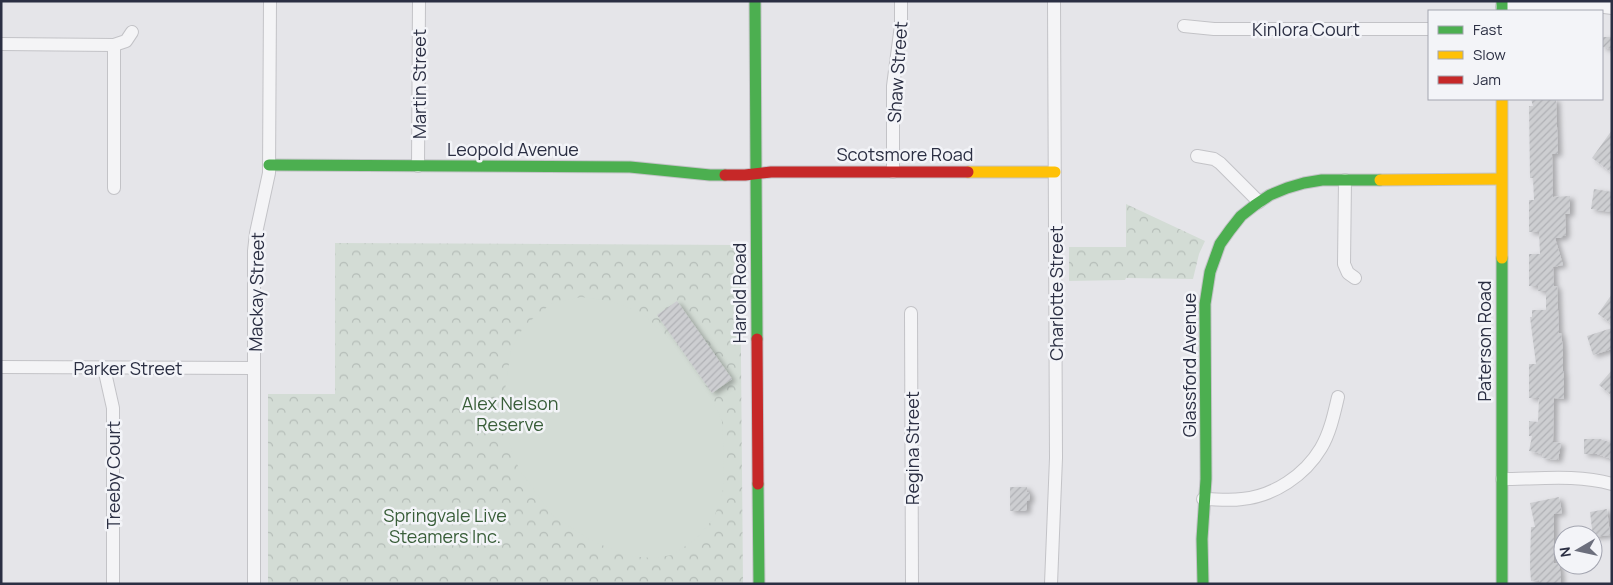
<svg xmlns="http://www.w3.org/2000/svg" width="1613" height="585" font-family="Manrope,sans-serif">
  <defs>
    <pattern id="park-crowns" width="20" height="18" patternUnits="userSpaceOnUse" patternTransform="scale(1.25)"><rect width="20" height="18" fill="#d3dcd5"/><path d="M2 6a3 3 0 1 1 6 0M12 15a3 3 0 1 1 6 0" fill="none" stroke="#b5bdb8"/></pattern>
    <pattern id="building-hatch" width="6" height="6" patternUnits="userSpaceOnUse" patternTransform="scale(1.25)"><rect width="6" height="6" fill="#cdced1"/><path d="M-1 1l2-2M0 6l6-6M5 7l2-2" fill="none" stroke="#b0b1b5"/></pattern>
    <filter id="shadow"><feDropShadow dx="4" dy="2.5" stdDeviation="2.5" flood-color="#0004"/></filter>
  </defs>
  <rect width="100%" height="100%" fill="#e5e5e9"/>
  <g fill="url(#park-crowns)">
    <polygon points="1126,204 1205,241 1199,254 1193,279 1126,278 1125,280 1069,281 1069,247 1126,247"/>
    <polygon points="335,243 740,245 743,584 268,584 268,394 335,394"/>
  </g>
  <polygon fill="#d3dcd5" points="581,297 611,301 642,313 680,349 707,388 722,421 724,458 723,490 714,518 696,539 672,555 652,558 628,556 590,540 552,515 521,472 513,456 506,430 505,390 511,350 524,326 551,304"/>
  <g fill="url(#building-hatch)" filter="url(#shadow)">
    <polygon points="1602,37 1612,37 1612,49 1602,47"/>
    <polygon points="1531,99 1556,99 1558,154 1552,154 1553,197 1570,196 1570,214 1565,214 1566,235 1563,236 1563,238 1555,238 1563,265 1553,267 1554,286 1557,286 1559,333 1561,333 1563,349 1563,371 1564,372 1564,399 1554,398 1553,442 1561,443 1558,460 1542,458 1543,454 1529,451 1532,436 1529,436 1529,421 1538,422 1539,398 1529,398 1529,364 1536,364 1530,317 1532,317 1532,310 1546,310 1546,291 1538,291 1538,286 1529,286 1529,254 1540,254 1539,232 1529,232 1529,200 1534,200 1533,178 1530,178 1529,106 1533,106"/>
    <polygon points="1612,130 1612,173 1592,158"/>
    <polygon points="1594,189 1612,192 1612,212 1591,209"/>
    <polygon points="1612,294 1612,324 1598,314"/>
    <polygon points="677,301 732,379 712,393 657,315"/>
    <polygon points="1612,328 1612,349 1593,355 1587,336"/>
    <polygon points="1612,370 1612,396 1599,385"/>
    <polygon points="1584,439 1600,439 1612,443 1612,459 1597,454 1584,454"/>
    <polygon points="1010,487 1027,487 1027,492 1030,492 1030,501 1027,501 1027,511 1010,511"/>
    <polygon points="1559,497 1562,513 1554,514 1554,563 1559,563 1561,578 1560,584 1539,584 1539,580 1531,581 1530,566 1531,527 1535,527 1530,503"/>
    <polygon points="1607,509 1610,535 1593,537 1590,512"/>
  </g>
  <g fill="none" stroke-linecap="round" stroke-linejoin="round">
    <g stroke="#c3c3c7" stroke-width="14">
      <g id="street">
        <polyline points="1502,7 1597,6 1612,8"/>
        <polyline points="1184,26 1214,29 1429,29"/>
        <polyline points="1,44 114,45 114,188"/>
        <polyline points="114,45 126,41 132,32"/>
        <polyline points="1197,156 1214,159 1220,163 1259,202"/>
        <polyline points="418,166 419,1"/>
        <polyline points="893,172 893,86 901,25 901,1"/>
        <polyline points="1345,180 1344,264 1348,273 1355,278"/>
        <polyline points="911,313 912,584"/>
        <polyline points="1,367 254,368"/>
        <polyline points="104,368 113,408 113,584"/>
        <path d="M1502,479c36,0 75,-5 110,5"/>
        <path d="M1203,499c13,0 26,2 39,0 32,-3 63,-24 79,-51 9,-15 13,-34 17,-51"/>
        <polyline points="254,584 254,251 256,233 269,173 270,1"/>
        <polyline points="1051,584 1056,458 1054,1"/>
      </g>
    </g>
    <g stroke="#c3c3c7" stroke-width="13">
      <g id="fast">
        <polyline points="755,1 757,339"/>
        <polyline points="1502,1 1502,11"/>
        <polyline points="269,165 630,167 710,175 725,175"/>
        <polyline points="1502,258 1502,584"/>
        <polyline points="758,484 759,584"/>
        <polyline points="1203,584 1202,539 1206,479 1205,304 1210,272 1220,244 1230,230 1241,216 1255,205 1270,195 1287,188 1304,183 1322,180 1380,180"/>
      </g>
    </g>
    <g stroke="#c3c3c7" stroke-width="13">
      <g id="slow">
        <polyline points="1502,99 1502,258"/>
        <polyline points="968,172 1055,172"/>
        <polyline points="1380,180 1501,179"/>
      </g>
    </g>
    <g stroke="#c3c3c7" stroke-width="13">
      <g id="jam">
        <polyline points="725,175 745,175 771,172 968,172"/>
        <polyline points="757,339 758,484"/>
      </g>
    </g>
    <use href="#street" stroke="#f4f4f6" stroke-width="12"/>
    <use href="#fast" stroke="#4caf50" stroke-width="11"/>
    <use href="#slow" stroke="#ffc107" stroke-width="11"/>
    <use href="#jam" stroke="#c62828" stroke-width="11"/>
  </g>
  <g text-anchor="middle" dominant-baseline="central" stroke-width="5" stroke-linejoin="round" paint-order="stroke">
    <g font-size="18" fill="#2b2f43" stroke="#f3f4f8">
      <text x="1306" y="29">Kinlora Court</text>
      <text transform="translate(897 72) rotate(-86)">Shaw Street</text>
      <text transform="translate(419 84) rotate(-90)">Martin Street</text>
      <text x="513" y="149">Leopold Avenue</text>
      <text x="905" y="154">Scotsmore Road</text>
      <text transform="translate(256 292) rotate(-89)">Mackay Street</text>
      <text transform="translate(739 293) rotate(-90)">Harold Road</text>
      <text transform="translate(1056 293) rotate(-90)">Charlotte Street</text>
      <text transform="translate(1484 341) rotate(-90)">Paterson Road</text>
      <text transform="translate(1189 365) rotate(-90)">Glassford Avenue</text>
      <text x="128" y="368">Parker Street</text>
      <text transform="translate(912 448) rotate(-90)">Regina Street</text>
      <text transform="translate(113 475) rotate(-90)">Treeby Court</text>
    </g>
    <g font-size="18" fill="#395e39" stroke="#f3f4f8">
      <text x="510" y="403">Alex Nelson<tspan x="510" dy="21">Reserve</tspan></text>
      <text x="445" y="515">Springvale Live<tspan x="445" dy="21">Steamers Inc.</tspan></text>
    </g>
  </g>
  <rect width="1613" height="585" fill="none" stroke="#2b2f43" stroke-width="5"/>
  <rect x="1428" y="10" width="175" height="90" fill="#f3f4f8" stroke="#a3a5b0"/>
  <rect x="1438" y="26" width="25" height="8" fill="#4caf50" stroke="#a3a5b0"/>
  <text x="1473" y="35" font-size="15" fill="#2b2f43">Fast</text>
  <rect x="1438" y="51" width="25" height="8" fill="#ffc107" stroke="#a3a5b0"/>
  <text x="1473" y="60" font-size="15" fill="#2b2f43">Slow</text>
  <rect x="1438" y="76" width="25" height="8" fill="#c62828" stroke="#a3a5b0"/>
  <text x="1473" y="85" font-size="15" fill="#2b2f43">Jam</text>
  <g transform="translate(1578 550) rotate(261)"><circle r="24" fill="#f3f4f8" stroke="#a3a5b0"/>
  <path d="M0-4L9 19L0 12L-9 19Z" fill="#6c6f7d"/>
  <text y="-8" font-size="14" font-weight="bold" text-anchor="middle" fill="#2b2f43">N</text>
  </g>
</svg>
